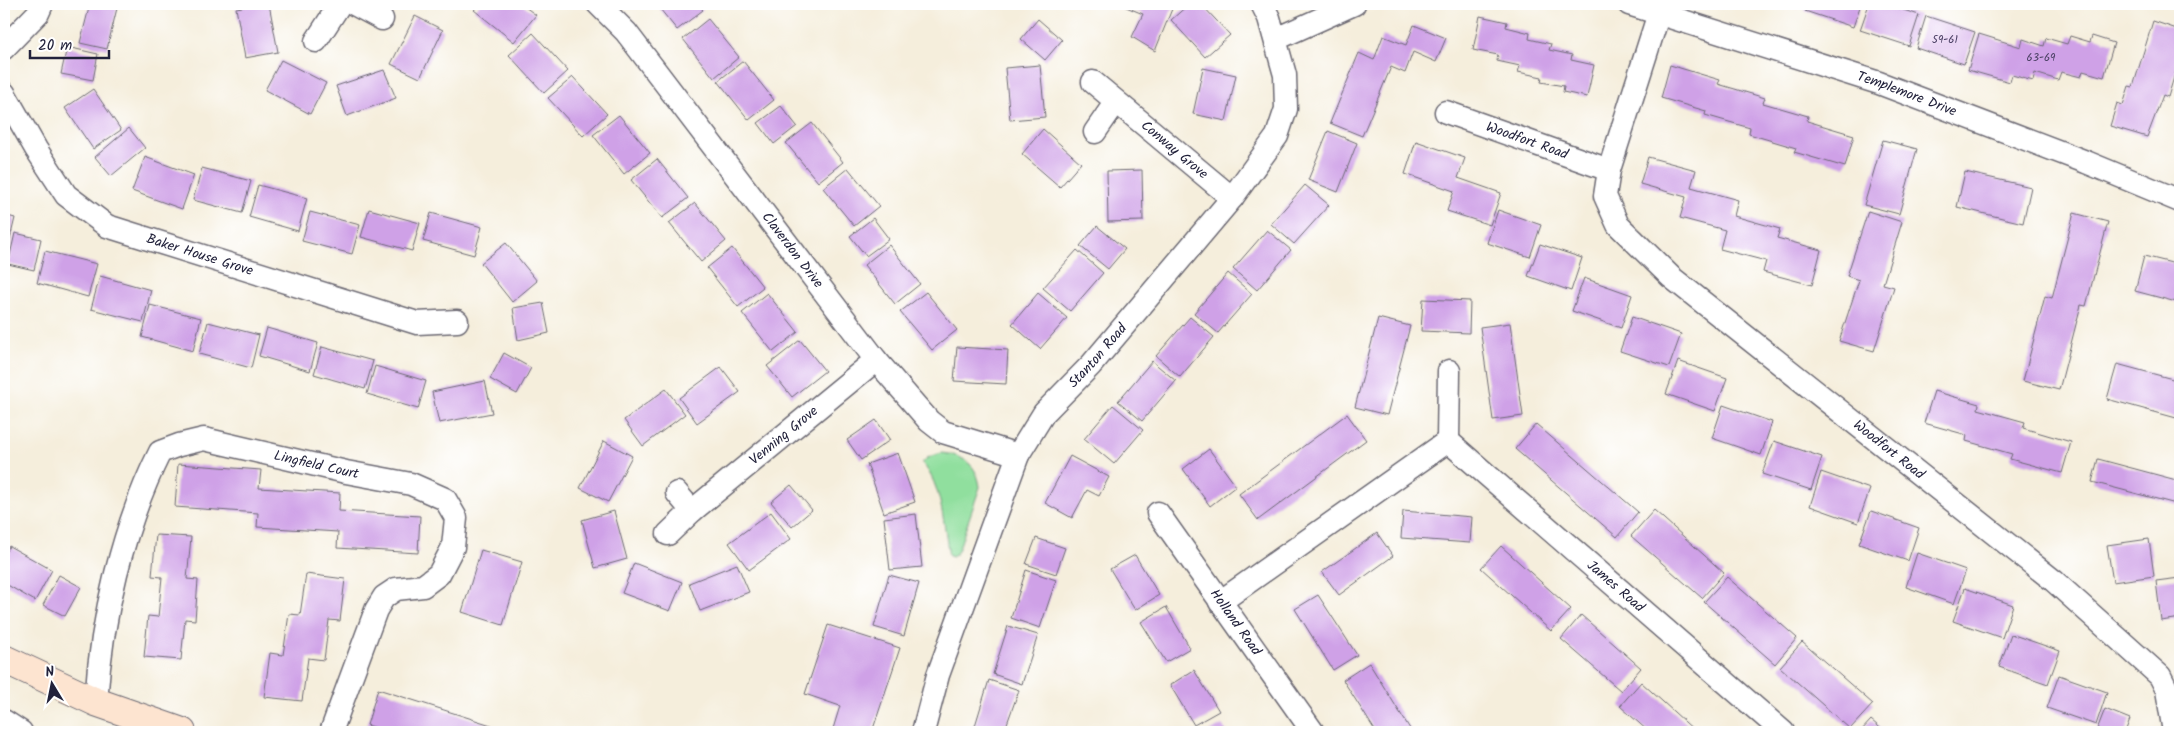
<svg xmlns="http://www.w3.org/2000/svg" width="2184" height="736" font-family="Kalam,sans-serif">
  <rect width="100%" height="100%" fill="#fff"/>
  <filter id="ink" filterUnits="userSpaceOnUse"><feTurbulence type="fractalNoise" baseFrequency=".02" numOctaves="2"/><feDisplacementMap in="SourceGraphic" scale="10" xChannelSelector="R" yChannelSelector="G"/><feConvolveMatrix kernelMatrix="1 2 1 2 8 2 1 2 1" color-interpolation-filters="sRGB"/></filter>
  <filter id="wash" filterUnits="userSpaceOnUse"><feTurbulence type="fractalNoise" baseFrequency=".0096" numOctaves="4" result="noise"/><feDisplacementMap in="SourceGraphic" scale="20" xChannelSelector="R" yChannelSelector="G"/><feGaussianBlur stdDeviation="1.12" result="paint"/><feColorMatrix in="noise" values="0 0 0 0 0 0 0 0 0 0 0 0 0 0 0 0 0 1.4 0 .05"/><feComposite in="paint" operator="in"/></filter>
  <g filter="url(#wash)">
    <rect width="100%" height="100%" fill="#f5eedc"/>
    <path fill="#90df9e" stroke="#59806c" d="M941,453c22,2 36,11 39,34l-22,64 -5,6 -4,-1c-5,-28 -7,-72 -27,-93l5,-5z"/>
    <g id="blocks">
      <g fill="#cfa1e7">
        <polygon points="90,4 118,4 107,49 80,43"/>
        <polygon points="259,4 269,4 278,52 245,58 236,8"/>
        <polygon points="480,4 521,4 536,15 514,42 474,10"/>
        <polygon points="656,4 697,4 703,10 677,30"/>
        <polygon points="1119,4 1174,4 1155,51 1132,37 1143,14"/>
        <polygon points="1189,4 1201,4 1230,35 1205,57 1171,20"/>
        <polygon points="1782,4 1798,4 1797,9"/>
        <polygon points="1807,4 1861,4 1853,27 1805,11"/>
        <polygon points="1869,4 1885,4 1919,15 1909,46 1860,30"/>
        <polygon points="415,16 443,30 420,78 391,64"/>
        <polygon points="1480,16 1507,22 1506,27 1530,33 1529,39 1551,44 1549,50 1572,55 1571,60 1594,65 1587,97 1563,92 1564,86 1541,82 1542,77 1518,72 1520,66 1497,61 1498,55 1473,50"/>
        <polygon points="1926,16 1975,32 1964,64 1916,48"/>
        <polygon points="708,19 739,57 714,78 683,39"/>
        <polygon points="1038,19 1062,40 1045,60 1021,39"/>
        <polygon points="2153,21 2180,30 2180,57 2168,97 2163,95 2147,137 2110,126 2117,103 2123,105 2129,86 2133,87"/>
        <polygon points="1414,25 1446,38 1436,62 1413,52 1405,73 1391,67 1362,136 1330,123 1359,53 1374,60 1383,36 1406,45"/>
        <polygon points="533,33 568,71 544,93 509,55"/>
        <polygon points="1979,34 2021,47 2023,39 2044,46 2046,38 2067,44 2070,36 2090,42 2092,36 2114,43 2104,77 2083,71 2081,77 2061,72 2058,80 2035,73 2033,81 2012,75 2010,82 1968,70"/>
        <polygon points="67,47 98,54 93,80 61,74"/>
        <polygon points="281,60 326,83 310,114 265,90"/>
        <polygon points="743,61 774,100 749,120 718,81"/>
        <polygon points="1040,65 1045,117 1010,120 1005,68"/>
        <polygon points="1670,65 1720,80 1718,84 1765,98 1763,103 1808,116 1807,121 1854,135 1845,167 1794,152 1796,148 1749,134 1750,128 1705,115 1706,111 1661,98"/>
        <polygon points="1203,68 1236,75 1226,121 1193,114"/>
        <polygon points="384,70 396,98 347,116 336,86"/>
        <polygon points="573,77 607,114 583,136 548,98"/>
        <polygon points="93,89 121,130 93,149 65,108"/>
        <polygon points="781,106 797,126 774,144 758,123"/>
        <polygon points="619,115 650,153 624,174 593,135"/>
        <polygon points="812,123 843,162 818,182 786,143"/>
        <polygon points="129,128 145,148 111,176 95,157"/>
        <polygon points="1043,129 1081,163 1060,187 1022,154"/>
        <polygon points="1328,131 1357,143 1338,192 1308,180"/>
        <polygon points="1883,140 1917,149 1899,214 1864,205"/>
        <polygon points="1416,141 1465,158 1458,178 1501,193 1490,225 1447,211 1454,191 1405,174"/>
        <polygon points="145,157 194,175 182,209 132,191"/>
        <polygon points="1648,157 1696,170 1691,187 1738,200 1734,216 1780,229 1777,238 1821,250 1812,285 1763,272 1766,261 1720,249 1725,230 1680,218 1686,197 1640,184"/>
        <polygon points="657,159 688,198 662,218 631,180"/>
        <polygon points="202,168 251,181 242,213 193,200"/>
        <polygon points="848,168 879,206 854,226 823,188"/>
        <polygon points="1142,170 1143,221 1108,222 1107,171"/>
        <polygon points="1965,172 2031,187 2023,223 1957,207"/>
        <polygon points="258,185 307,198 298,231 249,217"/>
        <polygon points="1305,185 1329,205 1294,244 1271,224"/>
        <polygon points="695,203 726,241 701,262 669,223"/>
        <polygon points="369,209 420,223 412,251 361,237"/>
        <polygon points="1498,210 1541,225 1530,257 1487,243"/>
        <polygon points="1868,211 1902,222 1883,284 1894,287 1874,351 1839,341 1859,280 1847,276"/>
        <polygon points="310,212 360,225 352,254 302,241"/>
        <polygon points="431,213 482,227 474,255 423,241"/>
        <polygon points="2074,213 2108,222 2086,306 2081,305 2059,390 2023,381 2045,296 2052,298"/>
        <polygon points="4,215 15,218 7,251 4,250"/>
        <polygon points="873,218 889,239 866,256 850,236"/>
        <polygon points="1097,226 1125,249 1108,269 1080,246"/>
        <polygon points="1267,230 1291,250 1257,290 1233,269"/>
        <polygon points="15,233 41,239 34,270 8,264"/>
        <polygon points="506,243 537,281 512,302 481,263"/>
        <polygon points="1540,244 1582,258 1571,291 1528,276"/>
        <polygon points="889,245 920,284 895,304 864,265"/>
        <polygon points="732,248 763,287 738,307 707,268"/>
        <polygon points="1077,250 1103,273 1070,311 1043,288"/>
        <polygon points="45,251 97,264 88,297 37,283"/>
        <polygon points="2144,256 2180,265 2180,303 2135,291"/>
        <polygon points="1228,273 1252,294 1218,333 1194,313"/>
        <polygon points="100,276 151,290 143,322 91,309"/>
        <polygon points="1584,278 1632,295 1621,328 1572,311"/>
        <polygon points="926,292 957,330 932,350 900,312"/>
        <polygon points="767,293 798,332 773,352 742,313"/>
        <polygon points="1038,293 1067,318 1040,349 1012,324"/>
        <polygon points="1423,299 1470,301 1469,333 1421,331"/>
        <polygon points="543,303 549,333 518,340 513,308"/>
        <polygon points="150,305 201,318 193,351 142,337"/>
        <polygon points="1190,317 1214,337 1180,377 1156,356"/>
        <polygon points="1632,317 1681,334 1669,367 1620,351"/>
        <polygon points="1378,318 1410,326 1387,415 1355,407"/>
        <polygon points="208,322 259,335 251,368 199,354"/>
        <polygon points="1510,323 1523,416 1493,420 1480,327"/>
        <polygon points="267,328 318,343 310,371 259,356"/>
        <polygon points="800,340 825,371 792,397 767,366"/>
        <polygon points="322,347 373,361 365,389 314,374"/>
        <polygon points="957,347 1008,350 1006,384 954,381"/>
        <polygon points="504,353 531,368 517,394 490,379"/>
        <polygon points="1152,361 1176,381 1142,421 1118,401"/>
        <polygon points="1678,361 1727,378 1715,411 1666,394"/>
        <polygon points="2117,364 2180,381 2180,419 2107,399"/>
        <polygon points="375,366 426,381 418,409 367,394"/>
        <polygon points="721,367 740,392 697,423 679,398"/>
        <polygon points="485,381 492,413 439,423 432,392"/>
        <polygon points="666,389 685,414 643,446 624,420"/>
        <polygon points="1934,391 1979,404 1978,409 2025,422 2023,428 2071,442 2062,473 2010,459 2012,454 1966,441 1967,435 1924,423"/>
        <polygon points="1113,405 1143,430 1114,464 1084,439"/>
        <polygon points="1723,405 1772,422 1761,455 1712,438"/>
        <polygon points="1347,414 1366,440 1258,520 1239,494"/>
        <polygon points="876,420 890,440 861,460 847,440"/>
        <polygon points="1536,424 1638,512 1617,537 1515,449"/>
        <polygon points="604,441 632,456 608,502 580,488"/>
        <polygon points="1774,441 1822,457 1811,490 1762,474"/>
        <polygon points="1209,449 1236,486 1210,506 1183,469"/>
        <polygon points="898,453 915,502 884,513 867,464"/>
        <polygon points="1070,456 1109,477 1099,496 1087,490 1072,518 1045,503"/>
        <polygon points="2098,459 2180,481 2180,505 2092,482"/>
        <polygon points="178,464 261,470 259,488 340,493 339,511 420,516 418,553 337,548 338,532 257,527 258,513 175,507"/>
        <polygon points="1821,472 1870,489 1858,523 1810,506"/>
        <polygon points="791,485 812,510 792,527 771,502"/>
        <polygon points="1654,510 1724,573 1702,598 1631,536"/>
        <polygon points="614,511 627,559 595,568 582,520"/>
        <polygon points="1403,511 1472,517 1470,543 1401,538"/>
        <polygon points="1871,511 1919,528 1908,561 1859,544"/>
        <polygon points="771,512 791,539 749,570 729,543"/>
        <polygon points="916,514 922,567 890,570 884,518"/>
        <polygon points="1377,533 1393,556 1339,595 1322,572"/>
        <polygon points="156,535 191,537 187,579 198,580 195,620 185,619 181,660 144,657 148,616 158,617 162,577 152,576"/>
        <polygon points="1036,538 1065,548 1056,574 1026,564"/>
        <polygon points="2149,539 2154,576 2113,582 2107,545"/>
        <polygon points="9,546 52,570 35,601 4,583 4,556"/>
        <polygon points="1501,546 1571,609 1551,631 1481,568"/>
        <polygon points="481,550 522,562 503,625 462,612"/>
        <polygon points="1917,553 1966,570 1954,604 1906,587"/>
        <polygon points="1135,555 1159,595 1135,610 1110,569"/>
        <polygon points="634,563 682,582 670,611 622,593"/>
        <polygon points="737,564 749,592 700,611 689,583"/>
        <polygon points="1026,570 1056,580 1040,628 1011,618"/>
        <polygon points="306,574 345,579 340,621 329,620 324,660 308,658 302,701 264,697 270,653 283,655 289,614 300,615"/>
        <polygon points="59,575 81,587 65,616 43,605"/>
        <polygon points="889,575 919,583 904,636 874,627"/>
        <polygon points="1727,577 1797,638 1775,664 1704,602"/>
        <polygon points="2180,578 2180,618 2161,621 2156,581"/>
        <polygon points="1965,588 2013,605 2002,638 1953,621"/>
        <polygon points="1318,595 1357,655 1333,670 1295,609"/>
        <polygon points="1166,607 1190,648 1166,662 1141,622"/>
        <polygon points="1581,615 1641,668 1621,691 1561,639"/>
        <polygon points="828,625 900,648 872,732 832,732 840,706 805,694"/>
        <polygon points="1008,626 1038,635 1022,684 993,674"/>
        <polygon points="2011,634 2060,651 2048,684 1999,667"/>
        <polygon points="1802,642 1873,704 1850,729 1780,667"/>
        <polygon points="1369,663 1412,732 1376,732 1343,680"/>
        <polygon points="1194,670 1219,711 1194,725 1170,685"/>
        <polygon points="2059,675 2107,692 2096,725 2047,708"/>
        <polygon points="989,680 1019,690 1004,732 985,732 974,729"/>
        <polygon points="1641,682 1696,732 1649,732 1620,706"/>
        <polygon points="378,689 513,732 390,732 367,725"/>
        <polygon points="2105,709 2130,719 2125,732 2096,732"/>
        <polygon points="1871,720 1885,732 1860,732"/>
        <polygon points="1222,725 1227,732 1210,732"/>
      </g>
    </g>
  </g>
  <g filter="url(#ink)">
    <use href="#blocks" fill-opacity="0" stroke="#6c6973" stroke-width="1"/>
    <g fill="none" stroke-linecap="round" stroke-linejoin="round">
      <g stroke="#6c6973" stroke-width="25">
        <g id="street">
          <polyline points="354,4 382,19"/>
          <path id="s1" d="M598,4l28,28 250,328 53,61 14,11 75,23"/>
          <path id="s2" d="M1629,4l250,79 207,79 94,39"/>
          <path id="s3" d="M1659,13l-50,157 -4,26 13,29 53,52 383,304 106,95 7,14 7,42"/>
          <polyline points="1276,39 1354,4"/>
          <polyline points="316,41 340,4"/>
          <polyline points="4,48 38,13 42,4"/>
          <path id="s4" d="M1093,82l139,116"/>
          <path id="s5" d="M4,93l32,56 30,46 41,31 310,97 40,-2"/>
          <path id="s6" d="M1446,112l163,58"/>
          <polyline points="1095,132 1115,103"/>
          <polyline points="1448,441 1449,371"/>
          <polyline points="677,493 692,511"/>
          <path id="s7" d="M1158,513l155,219"/>
          <path id="s8" d="M668,534l24,-23 184,-151"/>
          <path id="s9" d="M1220,602l228,-161 335,291"/>
          <path id="s10" d="M96,702c5,-83 27,-176 64,-250l19,-7 25,-6 142,33 65,12 34,15 11,19 -3,29 -14,27 -16,12 -27,3 -12,8 -8,13 -45,122"/>
          <polyline points="4,721 21,732"/>
          <path id="s11" d="M923,732l15,-57 80,-220 26,-42 47,-48 141,-167 45,-62 9,-27 -1,-34 -16,-57 -7,-14"/>
        </g>
      </g>
      <g stroke="#6c6973" stroke-width="30">
        <polyline id="secondary" points="4,659 96,702 182,732"/>
      </g>
      <use href="#street" stroke="#fff" stroke-width="22"/>
      <use href="#secondary" stroke="#fde4d0" stroke-width="28"/>
    </g>
  </g>
  <g text-anchor="middle" dominant-baseline="central" stroke-width="4" stroke-linejoin="round" paint-order="stroke">
    <g font-size="11" fill="#4d4266">
      <text x="1945" y="40">59-61</text>
      <text x="2041" y="58">63-69</text>
    </g>
    <g font-size="14" fill="#22223b" stroke="#fff">
      <text stroke="none"><textPath href="#s2" startOffset="292">Templemore Drive</textPath></text>
      <text stroke="none"><textPath href="#s6" startOffset="86">Woodfort Road</textPath></text>
      <text stroke="none"><textPath href="#s4" startOffset="106">Conway Grove</textPath></text>
      <text stroke="none"><textPath href="#s1" startOffset="314">Claverdon Drive</textPath></text>
      <text stroke="none"><textPath href="#s5" startOffset="268">Baker House Grove</textPath></text>
      <text stroke="none"><textPath href="#s11" startOffset="421">Stanton Road</textPath></text>
      <text stroke="none"><textPath href="#s8" startOffset="152">Venning Grove</textPath></text>
      <text stroke="none"><textPath href="#s3" startOffset="575">Woodfort Road</textPath></text>
      <text stroke="none"><textPath href="#s10" startOffset="421">Lingfield Court</textPath></text>
      <text stroke="none"><textPath href="#s9" startOffset="501">James Road</textPath></text>
      <text stroke="none"><textPath href="#s7" startOffset="134">Holland Road</textPath></text>
    </g>
  </g>
  <rect width="2184" height="736" fill="none" stroke="#fff" stroke-width="20"/>
  <g transform="translate(52 684) rotate(350)" stroke="#ffffff" stroke-width="4" paint-order="stroke">
  <path d="M0-4L9 19L0 12L-9 19Z" fill="#22223b"/>
  <text y="-8" font-size="14" font-weight="bold" text-anchor="middle" fill="#22223b">N</text>
  </g>
  <path d="M30 50v8h79v-8" fill="none" stroke="#22223b" stroke-width="2.5"/>
  <text x="38" y="50" font-size="15" fill="#22223b" stroke="#ffffff" stroke-width="4" paint-order="stroke">20 m</text>
</svg>
